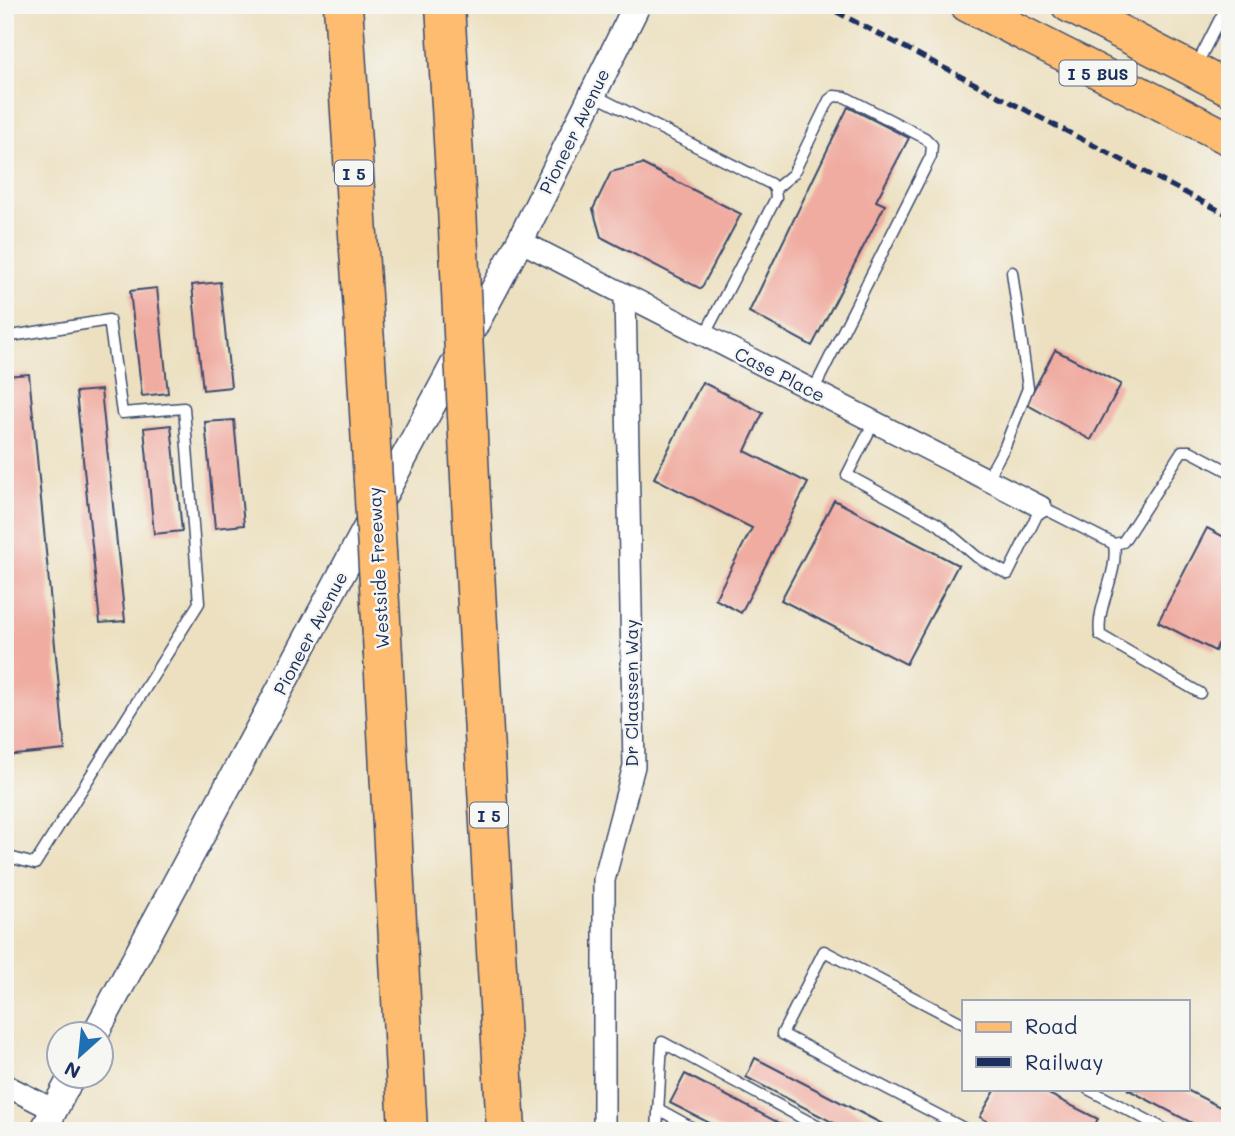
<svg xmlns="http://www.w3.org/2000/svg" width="1235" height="1136" font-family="Mali,sans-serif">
  <rect width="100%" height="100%" fill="#f6f6f2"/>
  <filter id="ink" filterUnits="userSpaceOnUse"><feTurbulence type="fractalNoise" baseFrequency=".0143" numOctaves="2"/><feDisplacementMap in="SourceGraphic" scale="14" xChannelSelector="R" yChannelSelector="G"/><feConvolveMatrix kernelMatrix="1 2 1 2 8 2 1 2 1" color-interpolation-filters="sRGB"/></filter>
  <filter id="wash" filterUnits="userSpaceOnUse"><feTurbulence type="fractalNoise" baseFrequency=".00686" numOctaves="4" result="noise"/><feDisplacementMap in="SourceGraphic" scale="28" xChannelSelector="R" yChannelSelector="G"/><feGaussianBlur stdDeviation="1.57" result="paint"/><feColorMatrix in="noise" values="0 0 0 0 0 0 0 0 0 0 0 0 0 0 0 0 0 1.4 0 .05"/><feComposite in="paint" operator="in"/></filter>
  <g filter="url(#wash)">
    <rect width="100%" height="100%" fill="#ece0c0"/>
    <g id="blocks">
      <g fill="#f0aca1">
        <polygon points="848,107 909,138 876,201 885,205 812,346 749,312"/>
        <polygon points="642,164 741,214 701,289 601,237 593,209 611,172"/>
        <polygon points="220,282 231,387 203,390 192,285"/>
        <polygon points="157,288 168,393 142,396 130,291"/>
        <polygon points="1055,350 1121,384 1091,440 1026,404"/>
        <polygon points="29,374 65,750 5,756 5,376"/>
        <polygon points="702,382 763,413 745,451 808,483 741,613 715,599 752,528 654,478"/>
        <polygon points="101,390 125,621 100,623 76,392"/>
        <polygon points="234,420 244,525 215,528 205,422"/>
        <polygon points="171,425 182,531 154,534 144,428"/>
        <polygon points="834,500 958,565 906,664 781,600"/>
        <polygon points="1207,528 1230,540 1230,650 1218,644 1215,651 1158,622"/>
        <polygon points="755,1058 896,1131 849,1131 746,1077"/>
        <polygon points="685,1074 735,1100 794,1131 725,1131 670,1103"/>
        <polygon points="996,1089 1039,1089 1098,1119 1091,1131 1005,1131 980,1117"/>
        <polygon points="1127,1089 1185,1089 1230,1112 1230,1131 1207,1131"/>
      </g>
    </g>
  </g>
  <g filter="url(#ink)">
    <use href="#blocks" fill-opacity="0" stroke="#3a4a6d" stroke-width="2"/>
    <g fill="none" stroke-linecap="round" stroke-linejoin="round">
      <g stroke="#3a4a6d" stroke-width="13">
        <g id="service">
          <polyline points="1195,68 1227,5"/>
          <polyline points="592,94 771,184 775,189 776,198 704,336"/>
          <polyline points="775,189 793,174 829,100 834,96 845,97 925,138 932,145 931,156 813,391"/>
          <polyline points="5,337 109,320 122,413 184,408 199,603 35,864 5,856"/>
          <polyline points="874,422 847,475 938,524 977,557 1008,574 1041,507 1114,544 1123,542 1182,451 1190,451 1230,472"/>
          <polyline points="987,479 1005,446 1028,388 1012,272"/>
          <path d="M1114,544c5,31 -18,60 -14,91l100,58"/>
          <polyline points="964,1024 824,951 782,1034 969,1131"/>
          <polyline points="1088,1089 1168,1131"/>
          <polyline points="658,1109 698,1131"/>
          <polyline points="657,1131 662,1042 826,1131"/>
        </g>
      </g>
      <g stroke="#3a4a6d" stroke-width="24">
        <g id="minor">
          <polyline points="520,241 1041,507"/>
          <polyline points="5,1085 54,1110"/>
          <polyline points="604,1131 604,880 634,766 625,295"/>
        </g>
      </g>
      <g stroke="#3a4a6d" stroke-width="29">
        <g id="tertiary">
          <polyline points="95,1034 520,241 637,5"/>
          <polyline points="43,1131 72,1076"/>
        </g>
      </g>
      <g stroke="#3a4a6d" stroke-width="36">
        <g id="primary">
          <polyline points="967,5 1230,139"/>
          <polyline points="1068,5 1230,89"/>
        </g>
      </g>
      <g stroke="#3a4a6d" stroke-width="41">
        <g id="motorway">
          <polyline points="343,5 365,342"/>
          <polyline points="445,5 457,208"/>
          <polyline points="471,499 506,1131"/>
          <polyline points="383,655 408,1131"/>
        </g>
      </g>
      <use href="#service" stroke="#fff" stroke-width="10"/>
      <use href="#minor" stroke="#fff" stroke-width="21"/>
      <use href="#tertiary" stroke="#fff" stroke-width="26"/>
      <use href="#primary" stroke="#fdbc70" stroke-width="33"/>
      <use href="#motorway" stroke="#fdbc70" stroke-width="38"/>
      <polyline stroke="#1b2f5e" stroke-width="5" stroke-dasharray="10 5" stroke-linecap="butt" points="823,5 1230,216"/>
      <g stroke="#3a4a6d" stroke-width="41" stroke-linecap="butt">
        <g id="motorway-bridge">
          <polyline points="457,208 471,499"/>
          <polyline points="365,342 383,655"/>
        </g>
      </g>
      <use href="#motorway-bridge" stroke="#fdbc70" stroke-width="38"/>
    </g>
  </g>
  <g text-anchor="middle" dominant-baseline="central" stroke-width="5" stroke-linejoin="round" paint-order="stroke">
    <g fill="#f6f6f2" stroke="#5d6b8a" stroke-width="2">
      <rect x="1059.5" y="60.5" width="77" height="25" rx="5"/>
      <rect x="335" y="160.5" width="38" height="25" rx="5"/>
      <rect x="470" y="802.5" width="38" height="25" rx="5"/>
    </g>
    <g font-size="16" font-weight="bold" fill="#1b2f5e">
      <text x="1098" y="73">I 5 BUS</text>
      <text x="354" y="173">I 5</text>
      <text x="489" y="815">I 5</text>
    </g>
    <g font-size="18" fill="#1b2f5e" stroke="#f6f6f2">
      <text transform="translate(574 131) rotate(-64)">Pioneer Avenue</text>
      <text transform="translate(780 374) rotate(27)">Case Place</text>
      <text transform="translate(378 568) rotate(-93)">Westside Freeway</text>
      <text transform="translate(310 633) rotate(-62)">Pioneer Avenue</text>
      <text transform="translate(631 693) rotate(-90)">Dr Claassen Way</text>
    </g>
  </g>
  <rect width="1235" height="1136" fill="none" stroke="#f6f6f2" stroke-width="28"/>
  <rect x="962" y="1000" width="228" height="91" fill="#f6f6f2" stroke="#9ea6b7" stroke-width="2"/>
  <rect x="976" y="1022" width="35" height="10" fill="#fdbc70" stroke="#9ea6b7" stroke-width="2"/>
  <text x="1025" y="1034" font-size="21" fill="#1b2f5e">Road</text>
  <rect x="976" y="1057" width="35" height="10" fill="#1b2f5e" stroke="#9ea6b7" stroke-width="2"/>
  <text x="1025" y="1070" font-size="21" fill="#1b2f5e">Railway</text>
  <g transform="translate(80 1055) rotate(207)"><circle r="33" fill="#f6f6f2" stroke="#9ea6b7" stroke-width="2"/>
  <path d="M0-5L12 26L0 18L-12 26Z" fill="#1f6fb2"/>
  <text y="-10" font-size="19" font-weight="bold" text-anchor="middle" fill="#1b2f5e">N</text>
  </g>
</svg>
